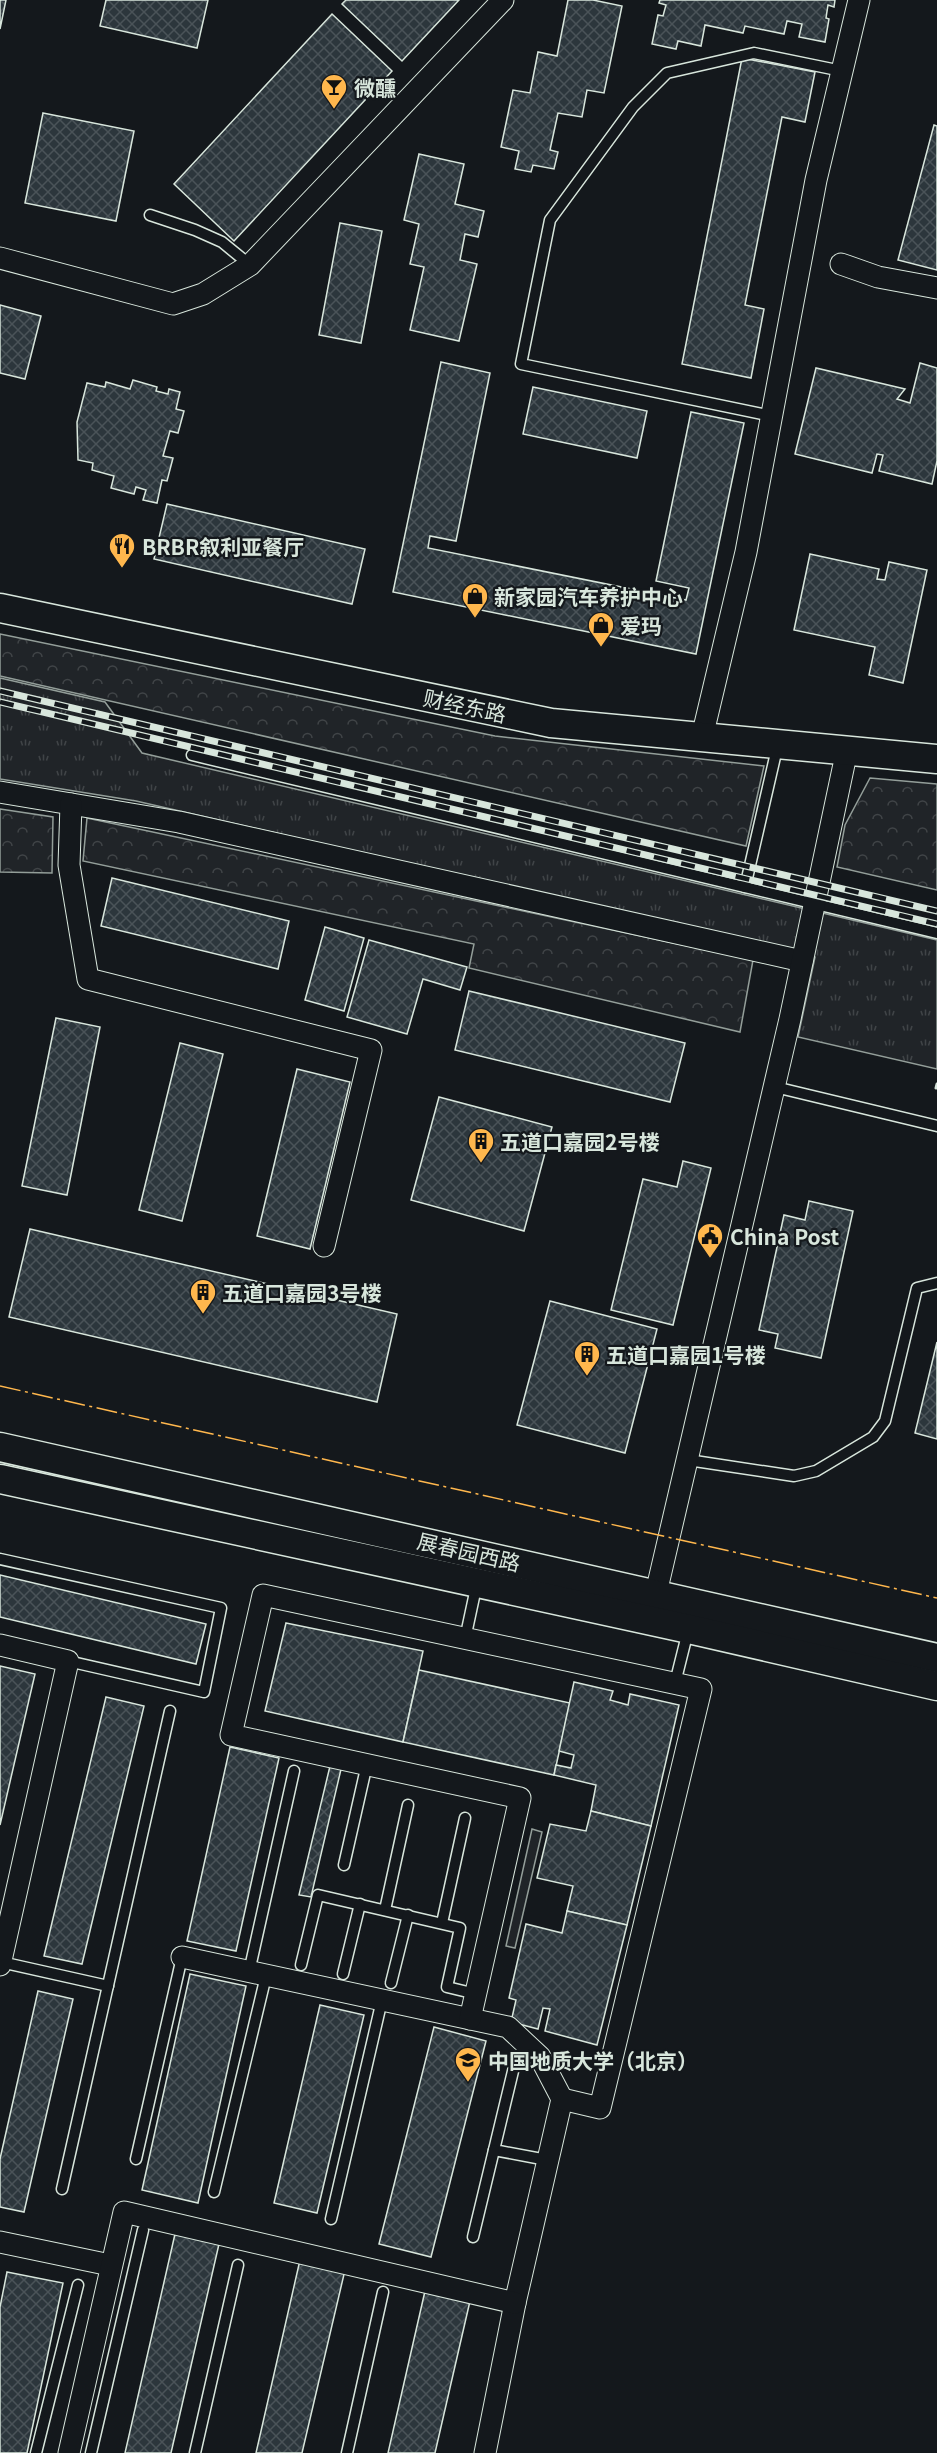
<svg xmlns="http://www.w3.org/2000/svg" width="937" height="2453" font-family="Georgia,'Noto Sans SC',serif">
  <defs>
    <pattern id="forest-crowns" width="20" height="18" patternUnits="userSpaceOnUse" patternTransform="scale(1.5)"><rect width="20" height="18" fill="#202428"/><path d="M2 6a3 3 0 1 1 6 0M12 15a3 3 0 1 1 6 0" fill="none" stroke="#404447"/></pattern>
    <pattern id="park-tufts" width="24" height="20" patternUnits="userSpaceOnUse" patternTransform="scale(1.5)"><rect width="24" height="20" fill="#202428"/><path d="M3 7l-1-3M5 7V3M7 7l1-3M15 17l-1-3M17 17v-4M19 17l1-3" fill="none" stroke="#404447"/></pattern>
    <pattern id="building-cross-hatch" width="8" height="8" patternUnits="userSpaceOnUse" patternTransform="scale(1.5)"><rect width="8" height="8" fill="#2c363c"/><path d="M0 0l8 8M0 8l8-8" fill="none" stroke="#4a5358"/></pattern>
  </defs>
  <rect width="100%" height="100%" fill="#14181c"/>
  <polygon fill="#202428" stroke="#939e99" stroke-width="1.5" points="532,1829 542,1832 515,1948 506,1946"/>
  <g fill="url(#forest-crowns)" stroke="#939e99" stroke-width="1.5">
    <polygon points="0,634 495,736 764,766 746,846 0,676"/>
    <polygon points="870,778 937,784 937,890 837,867 845,825"/>
    <polygon points="0,809 53,817 52,873 0,872"/>
    <polygon points="87,818 753,960 740,1032 469,968 474,944 83,861"/>
  </g>
  <polygon fill="url(#park-tufts)" stroke="#939e99" stroke-width="1.5" points="0,678 105,702 142,753 937,940 937,1069 798,1037 815,957 136,801 0,779"/>
  <g fill="url(#building-cross-hatch)" stroke="#d8e6dc" stroke-width="1.5">
    <polygon points="0,0 6,0 0,29"/>
    <polygon points="106,0 208,0 197,48 100,26"/>
    <polygon points="346,0 459,0 402,61 342,4"/>
    <polygon points="568,0 593,0 622,6 604,93 587,90 582,117 558,113 550,150 558,152 554,169 533,165 531,172 515,169 519,151 501,147 513,90 530,93 538,52 557,56"/>
    <polygon points="660,0 835,0 834,7 828,5 826,18 829,19 825,42 799,37 802,24 787,21 784,34 745,26 743,33 705,25 701,46 678,41 676,49 652,44 658,15 663,16 666,5 659,3"/>
    <polygon points="332,14 392,71 234,241 174,184"/>
    <polygon points="742,58 815,72 805,122 782,117 745,305 764,309 751,378 682,364"/>
    <polygon points="43,113 134,131 116,221 25,203"/>
    <polygon points="934,125 937,126 937,270 898,260"/>
    <polygon points="419,154 464,164 455,204 484,211 478,237 465,234 460,260 477,264 459,341 410,330 424,267 410,264 419,224 404,220"/>
    <polygon points="340,223 382,231 361,343 319,335"/>
    <polygon points="0,305 41,316 25,379 0,373"/>
    <polygon points="441,362 490,373 456,541 430,536 428,548 686,600 689,588 656,581 691,412 744,423 696,654 393,592"/>
    <polygon points="920,363 937,368 937,461 932,484 879,471 883,455 877,454 872,473 795,454 816,368 905,389 897,399 910,403"/>
    <polygon points="133,380 157,387 156,391 168,394 169,389 180,392 176,409 184,411 178,433 170,431 163,456 173,458 167,481 162,480 157,503 143,500 146,490 136,487 134,494 111,488 114,476 92,470 93,463 78,460 77,422 87,383 105,387 106,382 130,389"/>
    <polygon points="533,387 647,411 637,458 523,434"/>
    <polygon points="167,504 365,549 352,604 154,559"/>
    <polygon points="810,554 879,569 877,579 885,580 889,562 927,570 903,683 869,675 875,647 794,630"/>
    <polygon points="112,878 289,921 278,969 101,926"/>
    <polygon points="325,927 364,938 344,1011 305,1000"/>
    <polygon points="369,940 467,967 460,990 423,979 407,1034 347,1017"/>
    <polygon points="469,991 685,1043 670,1102 455,1050"/>
    <polygon points="56,1018 100,1027 67,1195 22,1186"/>
    <polygon points="180,1043 223,1054 182,1221 139,1210"/>
    <polygon points="297,1069 350,1082 310,1249 257,1236"/>
    <polygon points="439,1097 552,1127 524,1231 411,1200"/>
    <polygon points="683,1161 711,1168 673,1325 611,1310 643,1179 677,1187"/>
    <polygon points="809,1201 853,1211 821,1358 775,1348 778,1334 759,1330 784,1215 805,1220"/>
    <polygon points="30,1229 397,1314 377,1402 9,1317"/>
    <polygon points="550,1301 657,1329 625,1453 517,1425"/>
    <polygon points="937,1342 937,1439 915,1433"/>
    <polygon points="0,1575 206,1624 196,1664 0,1617"/>
    <polygon points="286,1623 423,1651 403,1742 265,1711"/>
    <polygon points="0,1666 35,1674 0,1825"/>
    <polygon points="419,1670 570,1703 554,1775 403,1742"/>
    <polygon points="574,1682 613,1691 610,1700 628,1705 630,1694 679,1705 651,1826 591,1811 596,1785 554,1775 556,1765 571,1768 574,1755 559,1751"/>
    <polygon points="106,1697 144,1706 82,1964 44,1956"/>
    <polygon points="230,1747 279,1758 236,1951 187,1941"/>
    <polygon points="331,1762 342,1765 311,1897 299,1895"/>
    <polygon points="591,1811 651,1826 627,1925 567,1911 573,1886 537,1878 550,1824 586,1831"/>
    <polygon points="567,1911 627,1925 597,2045 545,2031 550,2009 543,2008 538,2029 511,2022 516,2000 509,1998 526,1924 562,1933"/>
    <polygon points="190,1974 246,1986 198,2203 142,2190"/>
    <polygon points="38,1991 73,1999 24,2212 0,2207 0,2159"/>
    <polygon points="320,2005 364,2015 317,2213 274,2203"/>
    <polygon points="434,2027 486,2041 431,2257 379,2244"/>
    <polygon points="175,2234 219,2244 171,2453 125,2453"/>
    <polygon points="300,2260 345,2270 302,2453 256,2453"/>
    <polygon points="7,2272 63,2283 27,2453 0,2453 0,2307"/>
    <polygon points="425,2291 470,2301 435,2453 388,2453"/>
  </g>
  <g fill="none" stroke-linecap="round" stroke-linejoin="round">
    <g stroke="#d8e6dc" stroke-width="13">
      <g id="lane">
        <polyline points="150,215 195,230 222,242 250,265"/>
        <polyline points="772,416 521,364 550,220 633,107 667,73 754,53 842,71"/>
        <polyline points="192,755 937,933"/>
        <polyline points="745,887 778,744"/>
        <polyline points="775,1087 937,1126"/>
        <polyline points="688,1460 794,1476 816,1471 873,1437 885,1421 917,1288 937,1283"/>
        <polyline points="0,1559 221,1608 204,1692 68,1661"/>
        <polyline points="465,1639 477,1583"/>
        <polyline points="675,1683 688,1631"/>
        <polyline points="344,1865 367,1764"/>
        <polyline points="385,1910 408,1805"/>
        <polyline points="442,1923 465,1818"/>
        <polyline points="1,1962 108,1986"/>
        <polyline points="301,1965 318,1895 460,1928 447,1987 476,1994"/>
        <polyline points="249,1972 294,1771"/>
        <polyline points="343,1974 360,1904"/>
        <polyline points="391,1983 408,1915"/>
        <polyline points="514,2067 494,2150 547,2160"/>
        <polyline points="136,2159 182,1957"/>
        <polyline points="62,2189 170,1711"/>
        <polyline points="214,2192 266,1976"/>
        <polyline points="331,2219 382,2000"/>
        <polyline points="473,2237 494,2150"/>
        <polyline points="36,2453 78,2285"/>
        <polyline points="91,2453 143,2230"/>
        <polyline points="195,2453 238,2265"/>
        <polyline points="347,2453 383,2292"/>
      </g>
    </g>
    <g stroke="#d8e6dc" stroke-width="23">
      <g id="street">
        <polyline points="0,258 173,304 203,294 250,265 503,0"/>
        <polyline points="841,264 878,277 937,288"/>
        <polyline points="702,737 746,552 816,180 859,0"/>
        <polyline points="0,792 179,822 802,961"/>
        <polyline points="71,804 69,865 88,979 371,1050 324,1246"/>
        <polyline points="656,1593 790,1019 847,750"/>
        <polyline points="0,1645 68,1661 0,1965"/>
        <polyline points="182,1957 508,2027 540,2057 562,2099 515,2303 485,2453"/>
        <polyline points="470,2019 520,1798 231,1735 263,1595 701,1689 600,2108 562,2099"/>
        <polyline points="0,2242 110,2265"/>
        <polyline points="69,2453 124,2212 515,2303"/>
      </g>
    </g>
    <g stroke="#d8e6dc" stroke-width="31">
      <g id="secondary">
        <polyline points="0,608 551,723 937,759"/>
        <polyline points="0,1447 937,1658"/>
        <polyline points="0,1479 689,1629 937,1686"/>
      </g>
    </g>
    <use href="#lane" stroke="#14181c" stroke-width="10"/>
    <use href="#street" stroke="#14181c" stroke-width="21"/>
    <use href="#secondary" stroke="#14181c" stroke-width="28"/>
    <g stroke="#d8e6dc" stroke-width="7">
      <g id="rail">
        <polyline points="0,691 937,911"/>
        <polyline points="0,702 937,924"/>
      </g>
    </g>
    <use href="#rail" stroke="#14181c" stroke-width="4.5" stroke-dasharray="14" stroke-linecap="butt"/>
    <polyline stroke="#d8e6dc" stroke-width="3" points="936,1088 937,1084"/>
    <polyline stroke="#ffb74d" stroke-width="1.5" stroke-dasharray="21 4.5 3 4.5" stroke-linecap="butt" points="0,1386 937,1598"/>
  </g>
  <defs>
    <g id="bar-pin" transform="scale(1.35)"><path d="M0 17L-7.5 6A9.5 9.5 0 1 1 7.5 6Z" fill="#ffb74d" stroke="#14181c"/><path d="M-6-5H6L.8 .8V4.5H3.5V6h-7V4.5H-.8V.8Z" fill="#111"/></g>
    <g id="restaurant-pin" transform="scale(1.35)"><path d="M0 17L-7.5 6A9.5 9.5 0 1 1 7.5 6Z" fill="#ffb74d" stroke="#14181c"/><path d="M-5-6h1v4h1v-4h1v4h1v-4h1v5L-1.5 .5V6h-2V.5L-5-1ZM5-6V6H3V1.5H1.5Q1.5-4 5-6Z" fill="#111"/></g>
    <g id="shop-pin" transform="scale(1.35)"><path d="M0 17L-7.5 6A9.5 9.5 0 1 1 7.5 6Z" fill="#ffb74d" stroke="#14181c"/><path d="M-5-2.5h2.3a2.7 3.5 0 0 1 5.4 0H5L5.5 6h-11ZM-1.5-2.5h3a1.5 2.3 0 0 0-3 0Z" fill="#111"/></g>
    <g id="building-pin" transform="scale(1.35)"><path d="M0 17L-7.5 6A9.5 9.5 0 1 1 7.5 6Z" fill="#ffb74d" stroke="#14181c"/><path d="M-4-6H4V6H1V3H-1V6H-4ZM-2.5-4.3h1.7v1.8h-1.7ZM.8-4.3h1.7v1.8H.8ZM-2.5-1h1.7V.8h-1.7ZM.8-1h1.7V.8H.8Z" fill="#111"/></g>
    <g id="civic-pin" transform="scale(1.35)"><path d="M0 17L-7.5 6A9.5 9.5 0 1 1 7.5 6Z" fill="#ffb74d" stroke="#14181c"/><path d="M-.6-6.5H3V-4.5H.6V-3L4-1V1h2V6H-6V1h2V-1L-.6-3ZM-1.2 2.5V6h2.4V2.5Z" fill="#111"/></g>
    <g id="university-pin" transform="scale(1.35)"><path d="M0 17L-7.5 6A9.5 9.5 0 1 1 7.5 6Z" fill="#ffb74d" stroke="#14181c"/><path d="M0-5L7-2L0 1L-7-2ZM-4 1L0 2.5L4 1V4Q0 6-4 4Z" fill="#111"/></g>
  </defs>
  <g fill-rule="evenodd">
    <use href="#bar-pin" x="334" y="87"/>
    <use href="#restaurant-pin" x="122" y="546"/>
    <use href="#shop-pin" x="475" y="596"/>
    <use href="#shop-pin" x="601" y="625"/>
    <use href="#building-pin" x="481" y="1141"/>
    <use href="#civic-pin" x="710" y="1236"/>
    <use href="#building-pin" x="203" y="1292"/>
    <use href="#building-pin" x="587" y="1354"/>
    <use href="#university-pin" x="468" y="2060"/>
  </g>
  <g text-anchor="middle" dominant-baseline="central" stroke-width="4.5" stroke-linejoin="round" paint-order="stroke">
    <g font-size="21" font-weight="bold" fill="#d8e6dc" stroke="#14181c" text-anchor="start">
      <text x="354" y="87">微醺</text>
      <text x="142" y="546">BRBR叙利亚餐厅</text>
      <text x="494" y="596">新家园汽车养护中心</text>
      <text x="620" y="625">爱玛</text>
      <text x="500" y="1141">五道口嘉园2号楼</text>
      <text x="730" y="1236">China Post</text>
      <text x="222" y="1292">五道口嘉园3号楼</text>
      <text x="606" y="1354">五道口嘉园1号楼</text>
      <text x="488" y="2060">中国地质大学（北京）</text>
    </g>
    <g font-size="21" fill="#d8e6dc" stroke="#14181c">
      <text transform="translate(465 705) rotate(12)">财经东路</text>
      <text transform="translate(469 1551) rotate(13)">展春园西路</text>
    </g>
  </g>
</svg>
